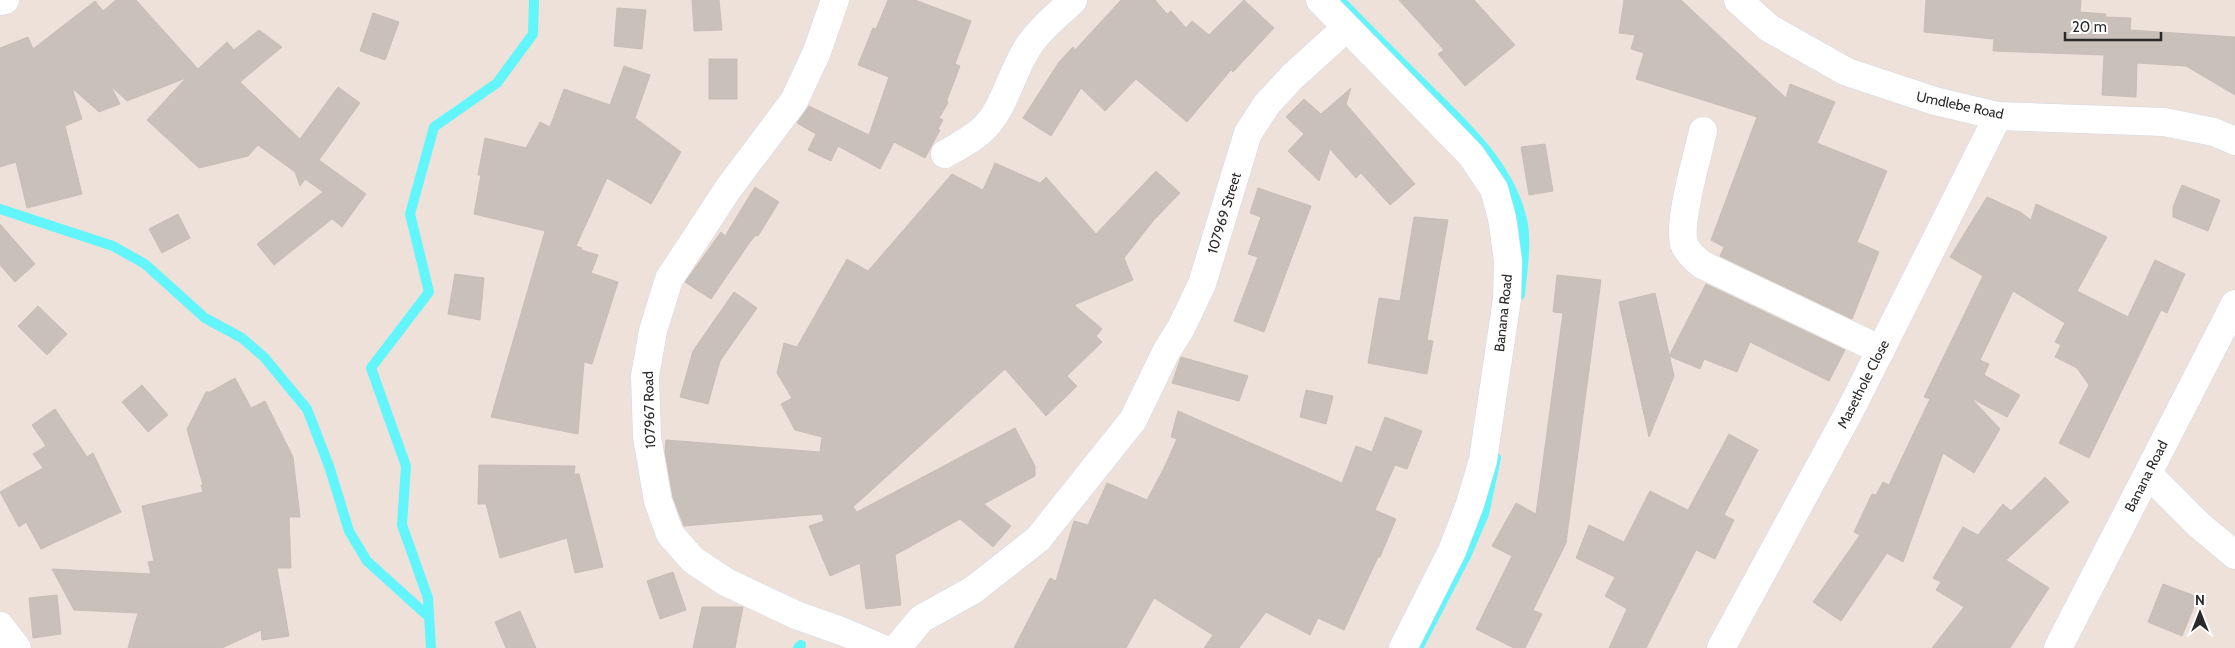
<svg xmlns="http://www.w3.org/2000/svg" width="2235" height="648" font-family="Cabin,sans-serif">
  <rect width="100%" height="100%" fill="#eee1da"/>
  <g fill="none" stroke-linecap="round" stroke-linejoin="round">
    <g stroke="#62f5fb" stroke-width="10">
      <path d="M1340,0c27,28 55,56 83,84 38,38 84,78 98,132 7,25 1,53 -1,79"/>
      <polyline points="0,209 113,246 145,264 205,318 242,338 264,357 307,409 329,466 349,531 367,561 429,617"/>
      <polyline points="431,648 428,598 402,525 406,466 371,368 429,292 410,214 434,127 497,83 533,34 534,0"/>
      <polyline points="798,648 801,645"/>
      <polyline points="1418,648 1466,556 1484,514 1496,458"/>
    </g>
  </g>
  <g fill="#c8c0b9" stroke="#c9bdb4">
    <polygon points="116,0 136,0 198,69 227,42 234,50 259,30 282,47 240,82 300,139 338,87 360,103 319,160 366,194 342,227 332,219 274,265 257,244 323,192 305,179 300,186 295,172 258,145 248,156 199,168 147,120 186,78 127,101 111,86 120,104 99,112 72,88 82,119 65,126 82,194 27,208 16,162 0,167 0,48 28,37 33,49 95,1 103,11"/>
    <polygon points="692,0 719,0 722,30 694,31"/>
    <polygon points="888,0 915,0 971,21 955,64 960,66 947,100 948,103 939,118 943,120 938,129 940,130 925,158 894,142 880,169 838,146 831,161 808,150 816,134 797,123 809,106 869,135 889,77 858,65 873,28 876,29"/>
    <polygon points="1121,0 1155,0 1167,14 1171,11 1186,28 1192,21 1209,35 1244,0 1274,28 1233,72 1231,70 1187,122 1136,79 1105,111 1081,88 1051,136 1023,118 1059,62 1073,47 1075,50"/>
    <polygon points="1399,0 1474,0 1515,45 1465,86 1438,54 1444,50"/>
    <polygon points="1624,0 1681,0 1786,98 1790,84 1835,102 1817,143 1887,171 1857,242 1879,252 1852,319 1720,256 1724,247 1711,240 1757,117 1636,79 1644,53 1631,49 1635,35 1619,33"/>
    <polygon points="1926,0 2081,0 2080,12 2106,14 2105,17 2131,18 2130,30 2235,37 2235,95 2186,66 2137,63 2136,97 2102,95 2104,55 1993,51 1994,39 1924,32"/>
    <polygon points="617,8 646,10 642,49 614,46"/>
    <polygon points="373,13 399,22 385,60 360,51"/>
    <rect x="709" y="59" width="28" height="40"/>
    <polygon points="624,66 650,75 635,118 681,152 651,204 607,178 576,246 582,248 581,250 598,255 591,273 618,282 592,364 584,362 578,434 491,417 545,231 474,214 481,175 478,175 485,138 526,148 540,122 550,127 564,89 610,105"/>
    <polygon points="1351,88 1346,104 1415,184 1390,205 1361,173 1356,178 1330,149 1319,181 1288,151 1304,134 1286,117 1304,99 1321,114"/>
    <polygon points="1545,144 1553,191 1529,195 1521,147"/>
    <polygon points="995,163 1040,183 1046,177 1096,234 1156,171 1180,193 1153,221 1124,258 1133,280 1074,305 1102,329 1096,336 1102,342 1067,376 1077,386 1046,416 1005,369 853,507 857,512 1015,428 1035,466 1035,476 984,504 1011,526 993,547 960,519 895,555 901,605 866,609 860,563 830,576 809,526 824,521 822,514 684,526 673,497 665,452 666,440 820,452 822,437 795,430 781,404 792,398 777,373 784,343 797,347 847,259 868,271 952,174 983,190"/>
    <polygon points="2182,185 2220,200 2208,231 2173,217 2173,207"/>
    <polygon points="755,187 779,202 758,236 756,235 750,242 711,299 685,282 721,232 725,236"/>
    <polygon points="1258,188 1311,206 1264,332 1234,321 1258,257 1248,254 1261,217 1250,213"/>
    <polygon points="1987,197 2020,212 2031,220 2036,204 2107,237 2077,291 2128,317 2155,260 2185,274 2167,313 2161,310 2089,458 2059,443 2089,385 2077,368 2055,357 2061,345 2055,342 2065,323 2013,291 1980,360 1989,364 1984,375 2020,395 2007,417 1971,398 2000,429 1974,473 1943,453 1903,562 1887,553 1841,621 1813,602 1860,535 1854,532 1872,494 1876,495 1883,482 1889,485 1930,399 1924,397 1983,276 1950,257"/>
    <polygon points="178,214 190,238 162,253 149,229"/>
    <polygon points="1414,217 1448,220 1427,340 1433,341 1427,374 1368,363 1379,298 1400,301"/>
    <polygon points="0,224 35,264 15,282 0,265"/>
    <polygon points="455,274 484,278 480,320 448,314"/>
    <polygon points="1557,275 1601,280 1566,543 1533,610 1542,614 1525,648 1514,648 1476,629 1512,556 1492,546 1516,503 1536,514 1563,313 1553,312"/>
    <polygon points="1706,284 1845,350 1829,381 1750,342 1737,372 1704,359 1700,369 1669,356"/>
    <polygon points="734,292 757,308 720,361 708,404 680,397 693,351"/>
    <polygon points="1655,293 1674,376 1649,437 1619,302"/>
    <polygon points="38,306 67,334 47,355 18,326"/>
    <polygon points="1181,357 1248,376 1239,401 1172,383"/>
    <polygon points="235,378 251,408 265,401 293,457 300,517 289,517 291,568 277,568 289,636 262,640 261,630 222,648 128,648 138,613 74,610 52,569 151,574 148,562 154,561 142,506 203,492 201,485 203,485 187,429 206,392 210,392"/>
    <polygon points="142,385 168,415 148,432 122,402"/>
    <polygon points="1306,390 1333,396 1326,424 1300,417"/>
    <polygon points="55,409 87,457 93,453 121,512 41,549 26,522 19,527 0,492 43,468 33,454 46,446 32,425"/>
    <polygon points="1178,411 1342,483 1356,446 1372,452 1385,417 1422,431 1407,469 1395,465 1375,510 1396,519 1380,557 1378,557 1344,630 1318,618 1310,635 1266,612 1239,648 1204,648 1213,635 1154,598 1126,648 1014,648 1050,578 1056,581 1074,521 1088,525 1107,483 1147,500 1164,468 1177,439 1171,437"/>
    <polygon points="1729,434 1758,450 1724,515 1734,520 1715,559 1696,550 1646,648 1609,648 1627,609 1605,596 1615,577 1576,558 1589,525 1624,542 1650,491 1688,510"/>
    <polygon points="479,465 575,466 574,474 579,474 603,567 575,573 567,538 500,558 486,504 478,504"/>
    <polygon points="2045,477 2069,502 2006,560 2049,588 2010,648 1932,648 1964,607 1936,590 1941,582 1933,578 1963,527 1978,535 2003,504 2011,511"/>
    <polygon points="673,572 686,610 660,619 647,581"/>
    <polygon points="2163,584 2198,597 2182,636 2148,622"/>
    <polygon points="57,595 61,634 33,638 29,598"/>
    <polygon points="702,607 743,607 735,648 693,648"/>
    <polygon points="520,611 536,648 506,648 495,622"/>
  </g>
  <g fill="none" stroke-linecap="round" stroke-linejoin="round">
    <g stroke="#d0d8e5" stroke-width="29">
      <g id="minor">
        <polyline points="835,0 816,54 794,101 728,189 669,279 653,331 645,376 647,437 658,501 670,534 693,560 726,582 796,615 844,632 881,648"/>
        <polyline points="1320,0 1471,155 1494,189 1502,218 1508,261 1507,299 1483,460 1470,504 1452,551 1403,648"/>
        <polyline points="1738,0 1769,28 1847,72 1935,101 1998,116 2164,122 2214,132 2235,141"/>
        <polyline points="0,1 5,0"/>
        <path d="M1703,131c-5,24 -27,95 -18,115 4,8 10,13 16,18l180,86"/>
        <path d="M945,154c14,-8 30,-16 41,-28 21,-23 26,-57 44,-82 11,-16 29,-30 43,-44"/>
        <polyline points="2148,474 2199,525 2235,555"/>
        <polyline points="0,626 17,648"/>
        <polyline points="897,648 921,619 973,590 1038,539 1133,420 1166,352 1181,328 1202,284 1248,133 1267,104 1293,76 1346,28"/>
        <polyline points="1721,648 1853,405 1998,116"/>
        <polyline points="2058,648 2235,304"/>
      </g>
    </g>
    <use href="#minor" stroke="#fff" stroke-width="28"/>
  </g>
  <g text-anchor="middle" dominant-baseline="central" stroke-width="4" stroke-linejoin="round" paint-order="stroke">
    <g font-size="14" fill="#2a2a2a" stroke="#fff">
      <text transform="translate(1960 105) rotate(12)">Umdlebe Road</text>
      <text transform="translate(1224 213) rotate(-73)">107969 Street</text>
      <text transform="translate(1503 313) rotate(-84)">Banana Road</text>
      <text transform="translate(1863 384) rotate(-63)">Masethole Close</text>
      <text transform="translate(649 410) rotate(-92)">107967 Road</text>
      <text transform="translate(2146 476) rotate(-63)">Banana Road</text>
    </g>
  </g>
  <g transform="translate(2200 613)" stroke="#ffffff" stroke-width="4" paint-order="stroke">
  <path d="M0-4L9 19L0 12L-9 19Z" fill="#2a2a2a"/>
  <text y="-8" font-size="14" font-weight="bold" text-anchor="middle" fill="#2a2a2a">N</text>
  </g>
  <path d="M2065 32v8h96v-8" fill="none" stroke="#2a2a2a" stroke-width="2.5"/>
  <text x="2072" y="32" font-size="15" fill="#2a2a2a" stroke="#ffffff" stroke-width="4" paint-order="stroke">20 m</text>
</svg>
